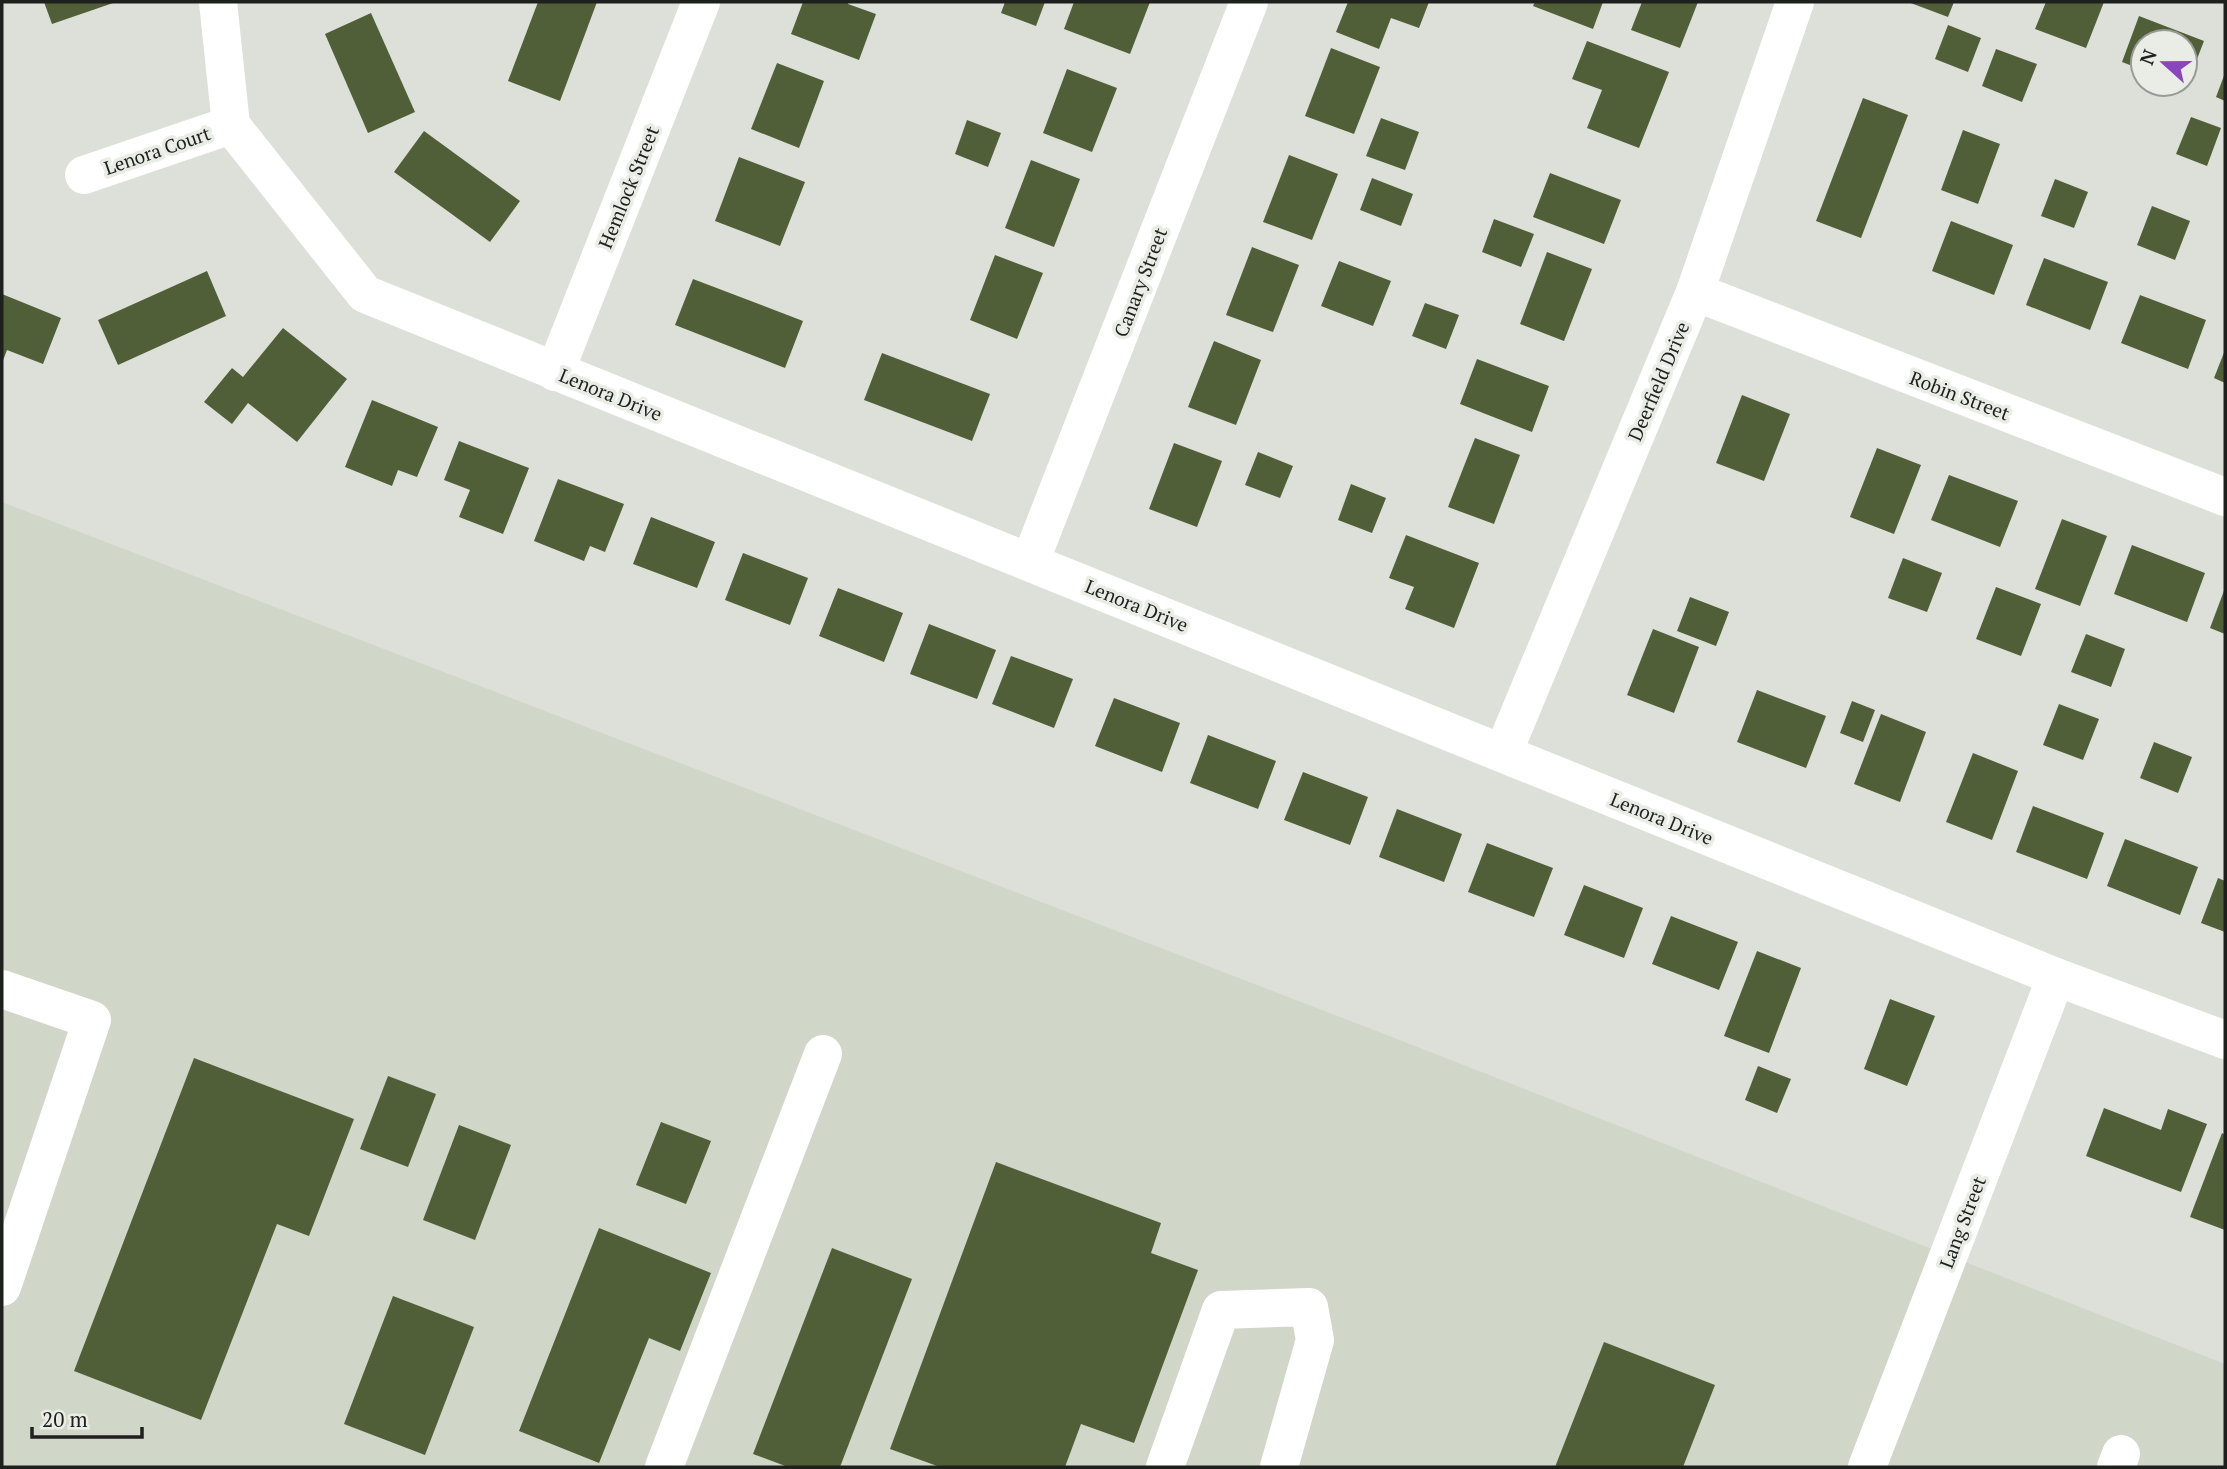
<svg xmlns="http://www.w3.org/2000/svg" width="2227" height="1469" font-family="'PT Serif',serif">
  <rect width="100%" height="100%" fill="#dde0d8"/>
  <polygon fill="#d0d6c8" points="2,502 1392,1037 2225,1364 2225,1467 2,1467"/>
  <g fill="#515f39">
    <polygon points="44,2 116,2 52,24"/>
    <polygon points="538,2 597,2 560,101 508,81"/>
    <polygon points="803,2 848,2 848,4 876,14 859,60 791,34"/>
    <polygon points="1005,2 1045,2 1036,26 1001,13"/>
    <polygon points="1074,2 1150,2 1130,54 1064,29"/>
    <polygon points="1348,2 1429,2 1419,28 1391,18 1379,49 1336,32"/>
    <polygon points="1535,2 1603,2 1593,29 1533,6"/>
    <polygon points="1642,2 1698,2 1680,48 1631,30"/>
    <polygon points="1908,2 1954,2 1948,17"/>
    <polygon points="2046,2 2104,2 2086,48 2035,29"/>
    <polygon points="371,13 415,112 368,133 325,34"/>
    <polygon points="2139,16 2204,41 2185,90 2185,86 2179,84 2185,84 2185,42 2143,42 2143,70 2122,62"/>
    <polygon points="1948,25 1981,38 1968,72 1935,59"/>
    <polygon points="1587,41 1669,72 1639,148 1587,128 1602,90 1572,79"/>
    <polygon points="1331,48 1380,67 1354,134 1305,116"/>
    <polygon points="1996,49 2037,64 2022,102 1982,86"/>
    <polygon points="777,63 824,81 799,148 751,129"/>
    <polygon points="1067,69 1117,88 1092,152 1043,133"/>
    <polygon points="2225,73 2225,101 2216,97"/>
    <polygon points="1863,98 1908,115 1861,238 1816,221"/>
    <polygon points="2191,117 2221,128 2207,166 2176,154"/>
    <polygon points="1381,118 1419,132 1405,170 1366,156"/>
    <polygon points="967,120 1001,133 988,167 955,154"/>
    <polygon points="1963,130 2000,144 1978,204 1941,190"/>
    <polygon points="424,131 520,201 490,242 394,172"/>
    <polygon points="1289,155 1338,174 1312,240 1263,222"/>
    <polygon points="739,157 805,182 780,246 715,221"/>
    <polygon points="1031,160 1080,179 1054,247 1005,228"/>
    <polygon points="1550,173 1621,200 1604,244 1533,217"/>
    <polygon points="1372,178 1413,194 1401,226 1360,210"/>
    <polygon points="2055,179 2088,192 2074,228 2041,216"/>
    <polygon points="2152,206 2190,221 2175,260 2137,245"/>
    <polygon points="1494,219 1534,234 1521,267 1482,252"/>
    <polygon points="1951,221 2013,245 1994,295 1932,271"/>
    <polygon points="1252,247 1299,265 1273,332 1226,315"/>
    <polygon points="1547,252 1592,269 1564,341 1520,324"/>
    <polygon points="995,255 1043,273 1017,339 970,320"/>
    <polygon points="2044,258 2108,282 2090,330 2026,305"/>
    <polygon points="1339,261 1391,281 1373,326 1321,306"/>
    <polygon points="207,271 226,316 118,365 98,320"/>
    <polygon points="693,279 803,321 785,368 675,325"/>
    <polygon points="2,294 61,318 43,364 7,350 2,363"/>
    <polygon points="2140,295 2206,320 2188,369 2121,343"/>
    <polygon points="1425,303 1459,315 1446,349 1412,336"/>
    <polygon points="283,328 347,379 297,442 248,403 232,424 204,402 232,368 243,377"/>
    <polygon points="1214,341 1261,360 1236,425 1188,407"/>
    <polygon points="2225,350 2225,383 2214,378"/>
    <polygon points="882,353 990,394 972,441 864,400"/>
    <polygon points="1477,359 1549,386 1532,432 1460,404"/>
    <polygon points="1742,395 1790,414 1764,481 1716,463"/>
    <polygon points="372,400 438,427 417,477 398,470 392,486 345,467"/>
    <polygon points="1475,438 1520,455 1494,524 1448,507"/>
    <polygon points="459,441 529,468 503,534 459,517 470,490 444,480"/>
    <polygon points="1174,443 1222,461 1197,527 1149,509"/>
    <polygon points="1877,448 1921,465 1894,534 1850,517"/>
    <polygon points="1258,452 1293,466 1280,498 1245,485"/>
    <polygon points="1949,475 2018,501 2000,547 1931,520"/>
    <polygon points="558,479 624,504 605,552 590,546 584,561 534,541"/>
    <polygon points="1351,484 1386,498 1372,533 1338,520"/>
    <polygon points="651,517 715,542 697,588 633,564"/>
    <polygon points="2062,519 2107,536 2080,606 2035,589"/>
    <polygon points="1406,535 1479,563 1454,628 1405,609 1414,587 1389,578"/>
    <polygon points="2132,545 2205,573 2187,622 2114,594"/>
    <polygon points="743,553 808,578 790,625 725,600"/>
    <polygon points="1903,558 1942,573 1927,612 1888,598"/>
    <polygon points="1996,587 2041,604 2021,656 1976,639"/>
    <polygon points="838,588 903,613 884,662 819,636"/>
    <polygon points="2225,588 2225,634 2210,628"/>
    <polygon points="1690,597 1729,612 1716,646 1677,631"/>
    <polygon points="929,624 996,650 977,699 910,674"/>
    <polygon points="1653,629 1699,647 1674,713 1627,695"/>
    <polygon points="2086,634 2125,649 2111,687 2071,672"/>
    <polygon points="1011,656 1073,679 1054,728 992,704"/>
    <polygon points="1757,690 1826,716 1806,768 1737,742"/>
    <polygon points="1114,698 1180,723 1162,772 1095,746"/>
    <polygon points="1852,701 1875,710 1863,742 1840,733"/>
    <polygon points="2059,704 2099,719 2083,760 2043,745"/>
    <polygon points="1881,714 1926,732 1900,802 1854,784"/>
    <polygon points="1208,735 1276,761 1258,809 1190,783"/>
    <polygon points="2154,742 2192,757 2178,793 2140,778"/>
    <polygon points="1973,753 2018,771 1992,840 1946,822"/>
    <polygon points="1303,772 1368,797 1350,845 1284,820"/>
    <polygon points="2033,806 2104,833 2087,879 2016,852"/>
    <polygon points="1397,809 1462,834 1444,882 1379,857"/>
    <polygon points="2125,839 2198,867 2180,915 2107,886"/>
    <polygon points="1487,843 1553,868 1534,917 1468,892"/>
    <polygon points="2218,878 2225,881 2225,932 2201,923"/>
    <polygon points="1584,885 1643,908 1624,958 1564,935"/>
    <polygon points="1671,916 1738,942 1719,990 1652,964"/>
    <polygon points="1757,951 1801,968 1769,1053 1724,1036"/>
    <polygon points="1890,999 1935,1016 1907,1086 1864,1069"/>
    <polygon points="194,1058 354,1119 309,1236 277,1224 201,1420 74,1371"/>
    <polygon points="1758,1066 1791,1079 1777,1113 1745,1100"/>
    <polygon points="388,1076 436,1094 408,1167 360,1149"/>
    <polygon points="2104,1108 2161,1130 2168,1109 2207,1124 2181,1192 2086,1156"/>
    <polygon points="661,1122 711,1141 686,1204 636,1185"/>
    <polygon points="459,1125 511,1145 475,1240 423,1220"/>
    <polygon points="2222,1133 2225,1135 2225,1230 2190,1217"/>
    <polygon points="996,1162 1161,1223 1151,1253 1198,1270 1134,1443 1081,1424 1065,1467 940,1467 890,1449"/>
    <polygon points="599,1228 711,1273 680,1351 649,1338 599,1463 519,1431"/>
    <polygon points="832,1248 912,1279 840,1467 788,1467 753,1454"/>
    <polygon points="393,1296 474,1327 425,1455 344,1424"/>
    <polygon points="1604,1342 1715,1385 1683,1467 1555,1467"/>
  </g>
  <g fill="none" stroke-linecap="round" stroke-linejoin="round">
    <g stroke="#fff" stroke-width="38">
      <polyline points="218,2 231,125 365,294 2056,977 2225,1040"/>
      <polyline points="84,175 231,125"/>
      <polyline points="1695,292 2225,497"/>
      <polyline points="555,372 701,2"/>
      <polyline points="1030,562 1249,2"/>
      <polyline points="1503,753 1695,292 1795,2"/>
      <polyline points="2,989 92,1020 2,1287"/>
      <polyline points="664,1467 823,1054"/>
      <polyline points="1165,1467 1221,1310 1309,1307 1315,1340 1279,1467"/>
      <polyline points="1867,1467 2056,977"/>
      <polyline points="2116,1467 2121,1454"/>
    </g>
  </g>
  <g text-anchor="middle" dominant-baseline="central" stroke-width="7" stroke-linejoin="round" paint-order="stroke">
    <g font-size="19" fill="#1e201d" stroke="#eaede5">
      <text transform="translate(157 150) rotate(-19)">Lenora Court</text>
      <text transform="translate(628 187) rotate(-68)">Hemlock Street</text>
      <text transform="translate(1140 282) rotate(-69)">Canary Street</text>
      <text transform="translate(1658 381) rotate(-67)">Deerfield Drive</text>
      <text transform="translate(611 394) rotate(22)">Lenora Drive</text>
      <text transform="translate(1960 395) rotate(21)">Robin Street</text>
      <text transform="translate(1137 605) rotate(22)">Lenora Drive</text>
      <text transform="translate(1662 818) rotate(22)">Lenora Drive</text>
      <text transform="translate(1962 1222) rotate(-69)">Lang Street</text>
    </g>
  </g>
  <rect width="2227" height="1469" fill="none" stroke="#1e201d" stroke-width="7"/>
  <g transform="translate(2164 63) rotate(291)"><circle r="33" fill="#eaede5" stroke="#989b95" stroke-width="2"/>
  <path d="M0-5L12 26L0 18L-12 26Z" fill="#8847bc"/>
  <text y="-10" font-size="19" font-weight="bold" text-anchor="middle" fill="#1e201d">N</text>
  </g>
  <path d="M32 1427v10h110v-10" fill="none" stroke="#1e201d" stroke-width="3.5"/>
  <text x="42" y="1427" font-size="21" fill="#1e201d" stroke="#eaede5" stroke-width="5" paint-order="stroke">20 m</text>
</svg>
